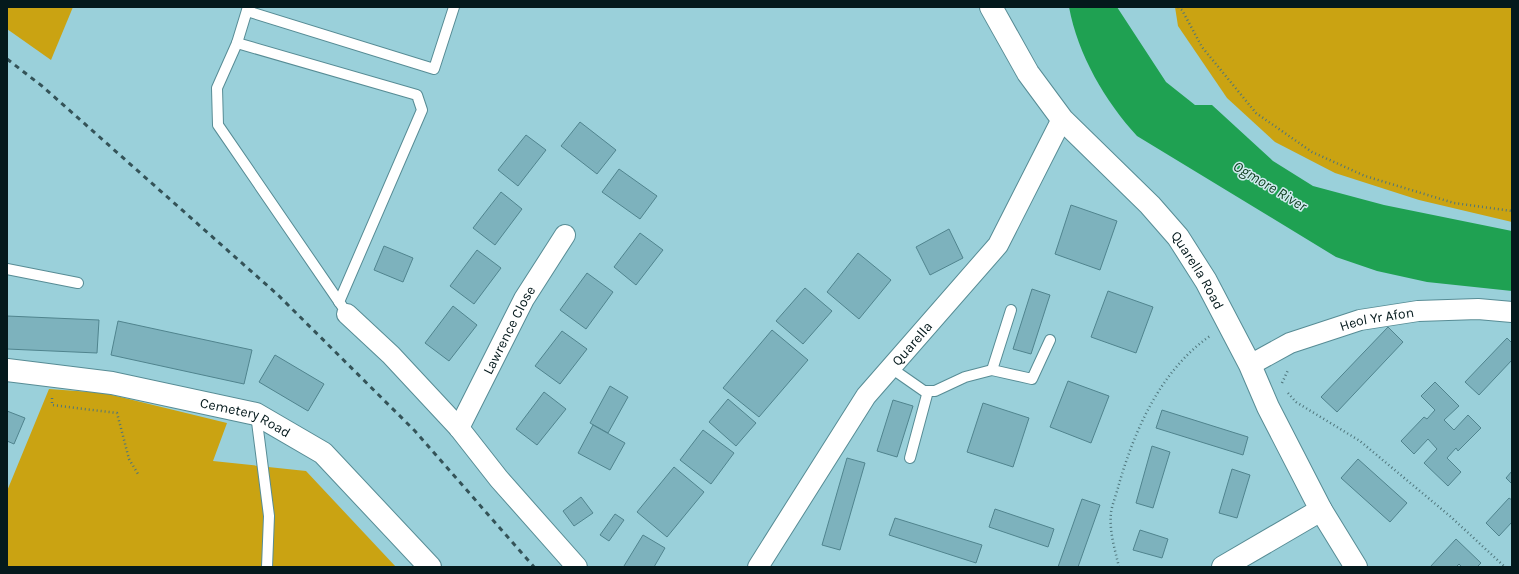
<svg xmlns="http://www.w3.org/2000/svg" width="1519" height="574" font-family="Karla,sans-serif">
  <rect width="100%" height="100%" fill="#9ad0da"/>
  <g fill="#caa312">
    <polygon points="7,7 73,7 51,60 7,29"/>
    <polygon points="1175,7 1512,7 1512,222 1419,200 1335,173 1275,142 1227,98 1178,26"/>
    <polygon points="49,389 104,393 227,423 213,461 306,471 396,567 7,567 7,491"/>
  </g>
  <path fill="#1fa152" d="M1069,7h48l49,75 29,23h17l61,56 40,25 71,19 128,26v60l-85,-9 -50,-11 -41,-14 -199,-121c-32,-35 -59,-81 -68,-129z"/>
  <g fill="#7db2bd" stroke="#50848e">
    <polygon points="580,122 616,150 597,174 561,146"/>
    <polygon points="526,135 546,150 518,186 498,170"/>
    <polygon points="619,169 657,196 640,219 602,192"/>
    <polygon points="501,192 522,209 495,245 473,228"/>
    <polygon points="1071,205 1117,221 1100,270 1055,254"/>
    <polygon points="949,229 963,258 930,275 916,247"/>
    <polygon points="640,233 663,250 636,285 614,267"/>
    <polygon points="384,246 413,258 403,282 374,270"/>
    <polygon points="477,250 501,268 474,304 450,286"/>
    <polygon points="858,253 891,280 859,319 827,292"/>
    <polygon points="587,273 613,292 586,329 560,310"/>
    <polygon points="805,288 832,311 803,344 776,321"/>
    <polygon points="1032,289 1050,295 1031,354 1013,349"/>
    <polygon points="1108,291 1153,307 1136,353 1091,337"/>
    <polygon points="453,306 477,325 449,361 425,343"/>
    <polygon points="7,316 99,320 97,353 7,349"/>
    <polygon points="118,321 252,350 244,384 111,355"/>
    <polygon points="1388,327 1403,342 1337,412 1321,397"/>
    <polygon points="772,330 808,360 759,417 723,388"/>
    <polygon points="562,331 587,349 560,384 535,366"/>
    <polygon points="1507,338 1512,343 1512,360 1479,395 1465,382"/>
    <polygon points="275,355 324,384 308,411 259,382"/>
    <polygon points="1068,381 1109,396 1091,443 1050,427"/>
    <polygon points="1435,382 1459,406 1444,420 1454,430 1468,415 1481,428 1458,451 1456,448 1447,458 1461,472 1448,486 1424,463 1437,449 1428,439 1414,454 1401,441 1424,417 1427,419 1435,410 1421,396"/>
    <polygon points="610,386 628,397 608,433 590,423"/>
    <polygon points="544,392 566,409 537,445 516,429"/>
    <polygon points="728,399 756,423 736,446 709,422"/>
    <polygon points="893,400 913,406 897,457 877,451"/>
    <polygon points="983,403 1029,418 1013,467 967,452"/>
    <polygon points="1162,410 1248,437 1243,455 1156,428"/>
    <polygon points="7,411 25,418 14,444 7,441"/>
    <polygon points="593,425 625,443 610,470 578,453"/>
    <polygon points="703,430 734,453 711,484 680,460"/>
    <polygon points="1152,446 1170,452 1153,508 1136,503"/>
    <polygon points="847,458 865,463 840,550 822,545"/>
    <polygon points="1358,459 1407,503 1390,522 1341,478"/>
    <polygon points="674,467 704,492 667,537 637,512"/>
    <polygon points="1232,469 1250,475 1237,518 1219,513"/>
    <polygon points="1512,471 1512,484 1506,478"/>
    <polygon points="581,497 593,513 574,526 563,511"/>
    <polygon points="1509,498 1512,500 1512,522 1499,536 1486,523"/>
    <polygon points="1082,499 1100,505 1078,567 1058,567"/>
    <polygon points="995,509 1054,529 1048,547 989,527"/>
    <polygon points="615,514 624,520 609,541 600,535"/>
    <polygon points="895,518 982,545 976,563 889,535"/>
    <polygon points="1140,530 1168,539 1162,558 1133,550"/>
    <polygon points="643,535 665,548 654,567 625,567 624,566"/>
    <polygon points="1456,539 1481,563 1477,567 1462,567 1459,564 1456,567 1430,567"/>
  </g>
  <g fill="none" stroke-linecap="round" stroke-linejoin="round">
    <g stroke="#578c95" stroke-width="12">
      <g id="service">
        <polyline points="248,7 237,43 217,88 218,125 342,306"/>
        <polyline points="247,11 434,69 454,7"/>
        <polyline points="237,43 417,95 422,110 339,302"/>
        <polyline points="7,269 78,283"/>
        <polyline points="891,368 924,391 935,391 965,377 992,370 1032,379 1050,340"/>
        <polyline points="992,370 1011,310"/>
        <polyline points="256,414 269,516 267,567"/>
        <polyline points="910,458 928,391"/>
      </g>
    </g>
    <g stroke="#578c95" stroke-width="22">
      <g id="minor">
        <polyline points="347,314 391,355 459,428 499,479 577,567"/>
        <path id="s1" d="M1250,365l40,-22 70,-23 58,-9 60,-2 34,3"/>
        <path id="s2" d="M459,428l65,-129 41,-64"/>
        <path id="s3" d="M758,567l108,-171 132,-151 64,-126"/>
      </g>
    </g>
    <g stroke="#578c95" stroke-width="24">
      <g id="tertiary">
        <path id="s4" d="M991,7l37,66 34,46 88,86 28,32 28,44 44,84 18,42 53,103 35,57"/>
        <path id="s5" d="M7,370l105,13 144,31 67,39 107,114"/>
        <polyline points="1223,567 1321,510"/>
      </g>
    </g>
    <g stroke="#4f757b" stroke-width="2.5" stroke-dasharray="1 3" stroke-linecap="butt">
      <polyline points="1178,7 1182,10 1202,47 1256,113 1312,152 1365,176 1454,203 1512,211"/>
      <polyline points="1282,383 1288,370"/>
      <polyline points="1288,393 1296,402 1360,441 1451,517 1505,567"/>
      <polyline points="52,398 52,405 117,413 129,459 138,474"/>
      <path d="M1119,567c-4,-17 -10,-36 -8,-54 1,-9 6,-20 8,-29 16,-55 42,-114 91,-148"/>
    </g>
    <use href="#service" stroke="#fff" stroke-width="10"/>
    <use href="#minor" stroke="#fff" stroke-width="20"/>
    <use href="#tertiary" stroke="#fff" stroke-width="22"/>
    <polyline stroke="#345358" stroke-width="3" stroke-dasharray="5 5" stroke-linecap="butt" points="7,59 42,86 278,295 415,431 534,567"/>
  </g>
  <g text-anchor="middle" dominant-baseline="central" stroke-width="3" stroke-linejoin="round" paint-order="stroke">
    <g font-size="14" fill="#04191c" stroke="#d1ebf0">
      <text stroke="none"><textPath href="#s4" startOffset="337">Quarella Road</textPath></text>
      <text stroke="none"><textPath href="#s1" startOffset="136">Heol Yr Afon</textPath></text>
      <text stroke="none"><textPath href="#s2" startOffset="110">Lawrence Close</textPath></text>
      <text stroke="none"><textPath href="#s3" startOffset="272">Quarella</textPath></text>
      <text stroke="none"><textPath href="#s5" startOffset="244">Cemetery Road</textPath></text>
    </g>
    <g font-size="15" font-style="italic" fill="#0f3f1f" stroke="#d1ebf0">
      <text transform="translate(1270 186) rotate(31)">Ogmore River</text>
    </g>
  </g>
  <rect width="1519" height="574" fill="none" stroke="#04191c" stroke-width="16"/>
</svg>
